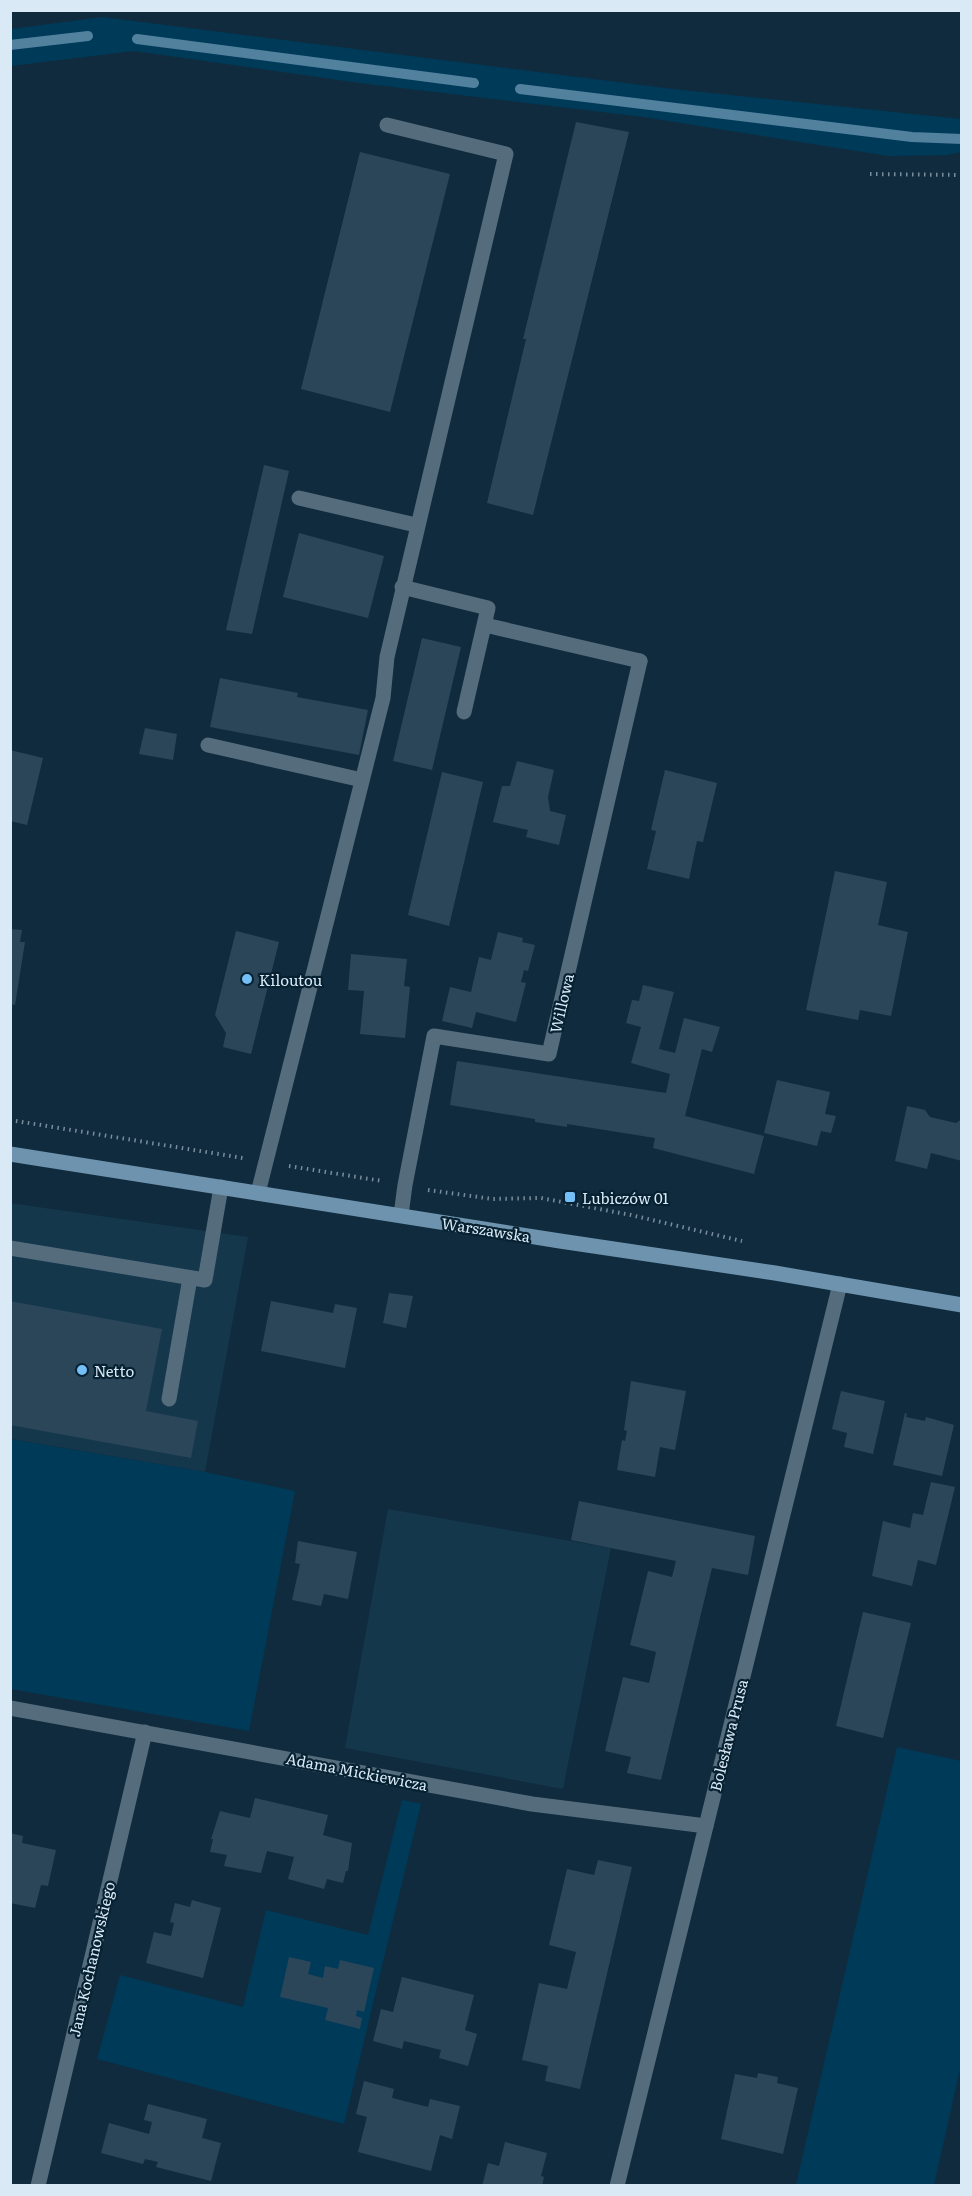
<svg xmlns="http://www.w3.org/2000/svg" width="972" height="2196" font-family="Literata,serif">
  <rect width="100%" height="100%" fill="#102b3d"/>
  <g fill="#14374c">
    <polygon points="10,1203 248,1237 205,1472 11,1439"/>
    <polygon points="388,1509 611,1548 563,1789 345,1748"/>
  </g>
  <g fill="#003a59">
    <polygon points="102,17 673,89 961,119 961,152 947,155 888,156 643,117 359,83 134,51 11,66 11,29"/>
    <polygon points="10,1439 205,1472 295,1491 249,1731 11,1689"/>
    <polygon points="897,1747 961,1761 961,2065 934,2185 796,2185"/>
    <polygon points="402,1800 421,1804 344,2124 97,2059 120,1975 243,2007 266,1910 368,1935"/>
  </g>
  <g fill="none" stroke-linecap="round" stroke-linejoin="round">
    <g stroke="#52819e" stroke-width="10">
      <polyline points="137,39 474,83"/>
      <polyline points="10,45 88,36"/>
      <polyline points="520,89 912,137 962,139"/>
    </g>
  </g>
  <g fill="#2b4659">
    <polygon points="576,122 629,132 533,515 487,503 526,339 523,339"/>
    <polygon points="360,152 450,174 390,412 301,389"/>
    <polygon points="264,465 289,471 252,634 226,630"/>
    <polygon points="299,533 384,556 368,618 283,597"/>
    <polygon points="422,638 461,647 432,770 393,761"/>
    <polygon points="220,678 298,693 297,697 368,710 359,755 210,727"/>
    <polygon points="145,728 177,734 173,760 139,754"/>
    <polygon points="10,750 43,758 27,825 10,821"/>
    <polygon points="517,761 554,770 548,797 550,811 566,815 559,845 526,837 528,830 493,822 502,786 510,786"/>
    <polygon points="665,770 717,783 703,842 697,841 689,879 647,869 656,831 651,830"/>
    <polygon points="442,772 483,782 449,926 408,915"/>
    <polygon points="835,871 887,882 878,925 908,932 891,1016 860,1010 858,1020 806,1010"/>
    <polygon points="10,929 22,930 20,942 25,942 15,1005 10,1004"/>
    <polygon points="236,931 279,942 251,1054 223,1047 226,1033 215,1015"/>
    <polygon points="498,932 523,938 522,942 535,945 528,971 524,970 521,982 526,983 516,1022 476,1012 472,1028 442,1021 450,987 471,992 479,957 491,960"/>
    <polygon points="351,954 407,959 404,986 410,987 405,1038 360,1034 364,991 348,990"/>
    <polygon points="643,985 674,992 659,1049 675,1053 684,1018 720,1027 712,1052 702,1049 685,1116 764,1136 754,1174 653,1148 655,1138 567,1124 567,1127 535,1122 535,1119 450,1105 457,1061 666,1093 670,1074 631,1063 641,1027 626,1023 632,1000 639,1001"/>
    <polygon points="777,1080 830,1092 825,1114 836,1116 831,1133 821,1131 817,1146 764,1133"/>
    <polygon points="907,1106 925,1110 930,1117 956,1123 962,1119 962,1161 931,1153 927,1169 895,1161"/>
    <polygon points="389,1293 413,1296 406,1328 383,1323"/>
    <polygon points="10,1301 162,1329 146,1411 198,1421 191,1458 10,1425"/>
    <polygon points="271,1301 333,1313 335,1304 357,1308 345,1368 261,1351"/>
    <polygon points="631,1381 686,1391 675,1450 660,1447 655,1477 617,1470 622,1440 625,1441 627,1431 624,1430"/>
    <polygon points="841,1391 885,1401 873,1454 844,1447 847,1433 832,1429"/>
    <polygon points="905,1413 907,1414 906,1417 925,1421 926,1417 954,1425 942,1476 893,1465"/>
    <polygon points="931,1482 955,1487 936,1565 918,1560 912,1586 872,1576 883,1521 910,1528 913,1513 923,1515"/>
    <polygon points="579,1501 755,1536 748,1575 712,1568 661,1780 627,1773 631,1757 605,1751 623,1677 649,1683 653,1666 656,1652 630,1645 648,1571 672,1577 676,1561 571,1540"/>
    <polygon points="298,1541 357,1552 348,1599 324,1594 321,1606 292,1600 300,1564 295,1563"/>
    <polygon points="863,1612 911,1623 883,1738 836,1726"/>
    <polygon points="255,1798 328,1815 323,1835 352,1843 348,1871 346,1871 343,1883 327,1879 324,1889 288,1879 294,1857 267,1851 261,1873 224,1866 227,1855 210,1852 213,1839 211,1839 220,1811 250,1818"/>
    <polygon points="10,1833 23,1836 22,1843 56,1850 48,1886 41,1885 35,1908 10,1903"/>
    <polygon points="598,1860 632,1867 580,2089 545,2081 548,2066 522,2060 539,1983 567,1989 576,1952 549,1945 567,1869 594,1875"/>
    <polygon points="192,1900 221,1908 203,1978 146,1963 154,1932 171,1936 174,1923 170,1922 175,1903 190,1907"/>
    <polygon points="289,1957 311,1962 308,1974 323,1978 325,1966 338,1969 340,1960 374,1968 364,2012 357,2010 356,2016 362,2018 360,2029 325,2020 328,2008 280,1997"/>
    <polygon points="402,1977 474,1995 465,2030 477,2034 468,2066 439,2058 441,2050 404,2041 402,2049 373,2041 381,2009 393,2012"/>
    <polygon points="758,2073 778,2077 777,2083 798,2088 783,2154 721,2139 735,2074 757,2078"/>
    <polygon points="364,2081 394,2089 392,2098 428,2107 430,2099 460,2106 452,2139 440,2135 431,2171 358,2152 367,2117 356,2114"/>
    <polygon points="148,2104 207,2119 202,2138 221,2143 211,2181 156,2167 158,2162 145,2159 143,2164 101,2153 109,2123 149,2134 152,2122 144,2120"/>
    <polygon points="505,2142 547,2153 541,2176 544,2177 542,2186 482,2186 488,2163 499,2166"/>
  </g>
  <g fill="none" stroke-linecap="round" stroke-linejoin="round">
    <g stroke="#798e9d" stroke-width="4" stroke-dasharray="1.5 4.5" stroke-linecap="butt">
      <polyline points="870,174 962,175"/>
      <polyline points="10,1120 243,1158"/>
      <polyline points="289,1166 382,1181"/>
      <polyline points="428,1190 493,1199 541,1198 631,1215 742,1241"/>
    </g>
    <g stroke="#556c7d" stroke-width="15">
      <polyline points="299,498 416,525"/>
      <polyline points="402,587 488,608 464,712"/>
      <polyline points="485,625 640,661"/>
      <polyline points="208,745 362,780"/>
      <polyline points="258,1193 383,698 387,657 506,154 387,125"/>
      <polyline points="10,1248 205,1280 221,1187"/>
      <polyline points="169,1399 190,1278"/>
    </g>
    <g stroke="#556c7d" stroke-width="15">
      <polyline points="401,1215 405,1185 434,1036 549,1054 640,661"/>
      <polyline points="10,1708 532,1804 706,1826"/>
      <polyline points="38,2186 145,1732"/>
      <polyline points="617,2186 840,1284"/>
    </g>
    <polyline stroke="#6e93ae" stroke-width="15" points="10,1154 560,1241 775,1273 962,1305"/>
  </g>
  <g fill="#74c0f6" stroke="#062132" stroke-width="2">
    <circle cx="247" cy="979" r="6"/>
    <rect x="564" y="1191" width="12" height="12" rx="3"/>
    <circle cx="82" cy="1370" r="6"/>
  </g>
  <g text-anchor="middle" dominant-baseline="central" stroke-width="4.5" stroke-linejoin="round" paint-order="stroke">
    <g font-size="15" fill="#d9e9f5" stroke="#062132" text-anchor="start">
      <text x="259" y="979">Kiloutou</text>
      <text x="582" y="1197">Lubiczów 01</text>
      <text x="94" y="1370">Netto</text>
    </g>
    <g font-size="15" fill="#d9e9f5" stroke="#062132">
      <text transform="translate(561 1003) rotate(-77)">Willowa</text>
      <text transform="translate(486 1229) rotate(9)">Warszawska</text>
      <text transform="translate(728 1735) rotate(-76)">Bolesława Prusa</text>
      <text transform="translate(357 1771) rotate(11)">Adama Mickiewicza</text>
      <text transform="translate(91 1959) rotate(-77)">Jana Kochanowskiego</text>
    </g>
  </g>
  <rect width="972" height="2196" fill="none" stroke="#d9e9f5" stroke-width="24"/>
</svg>
